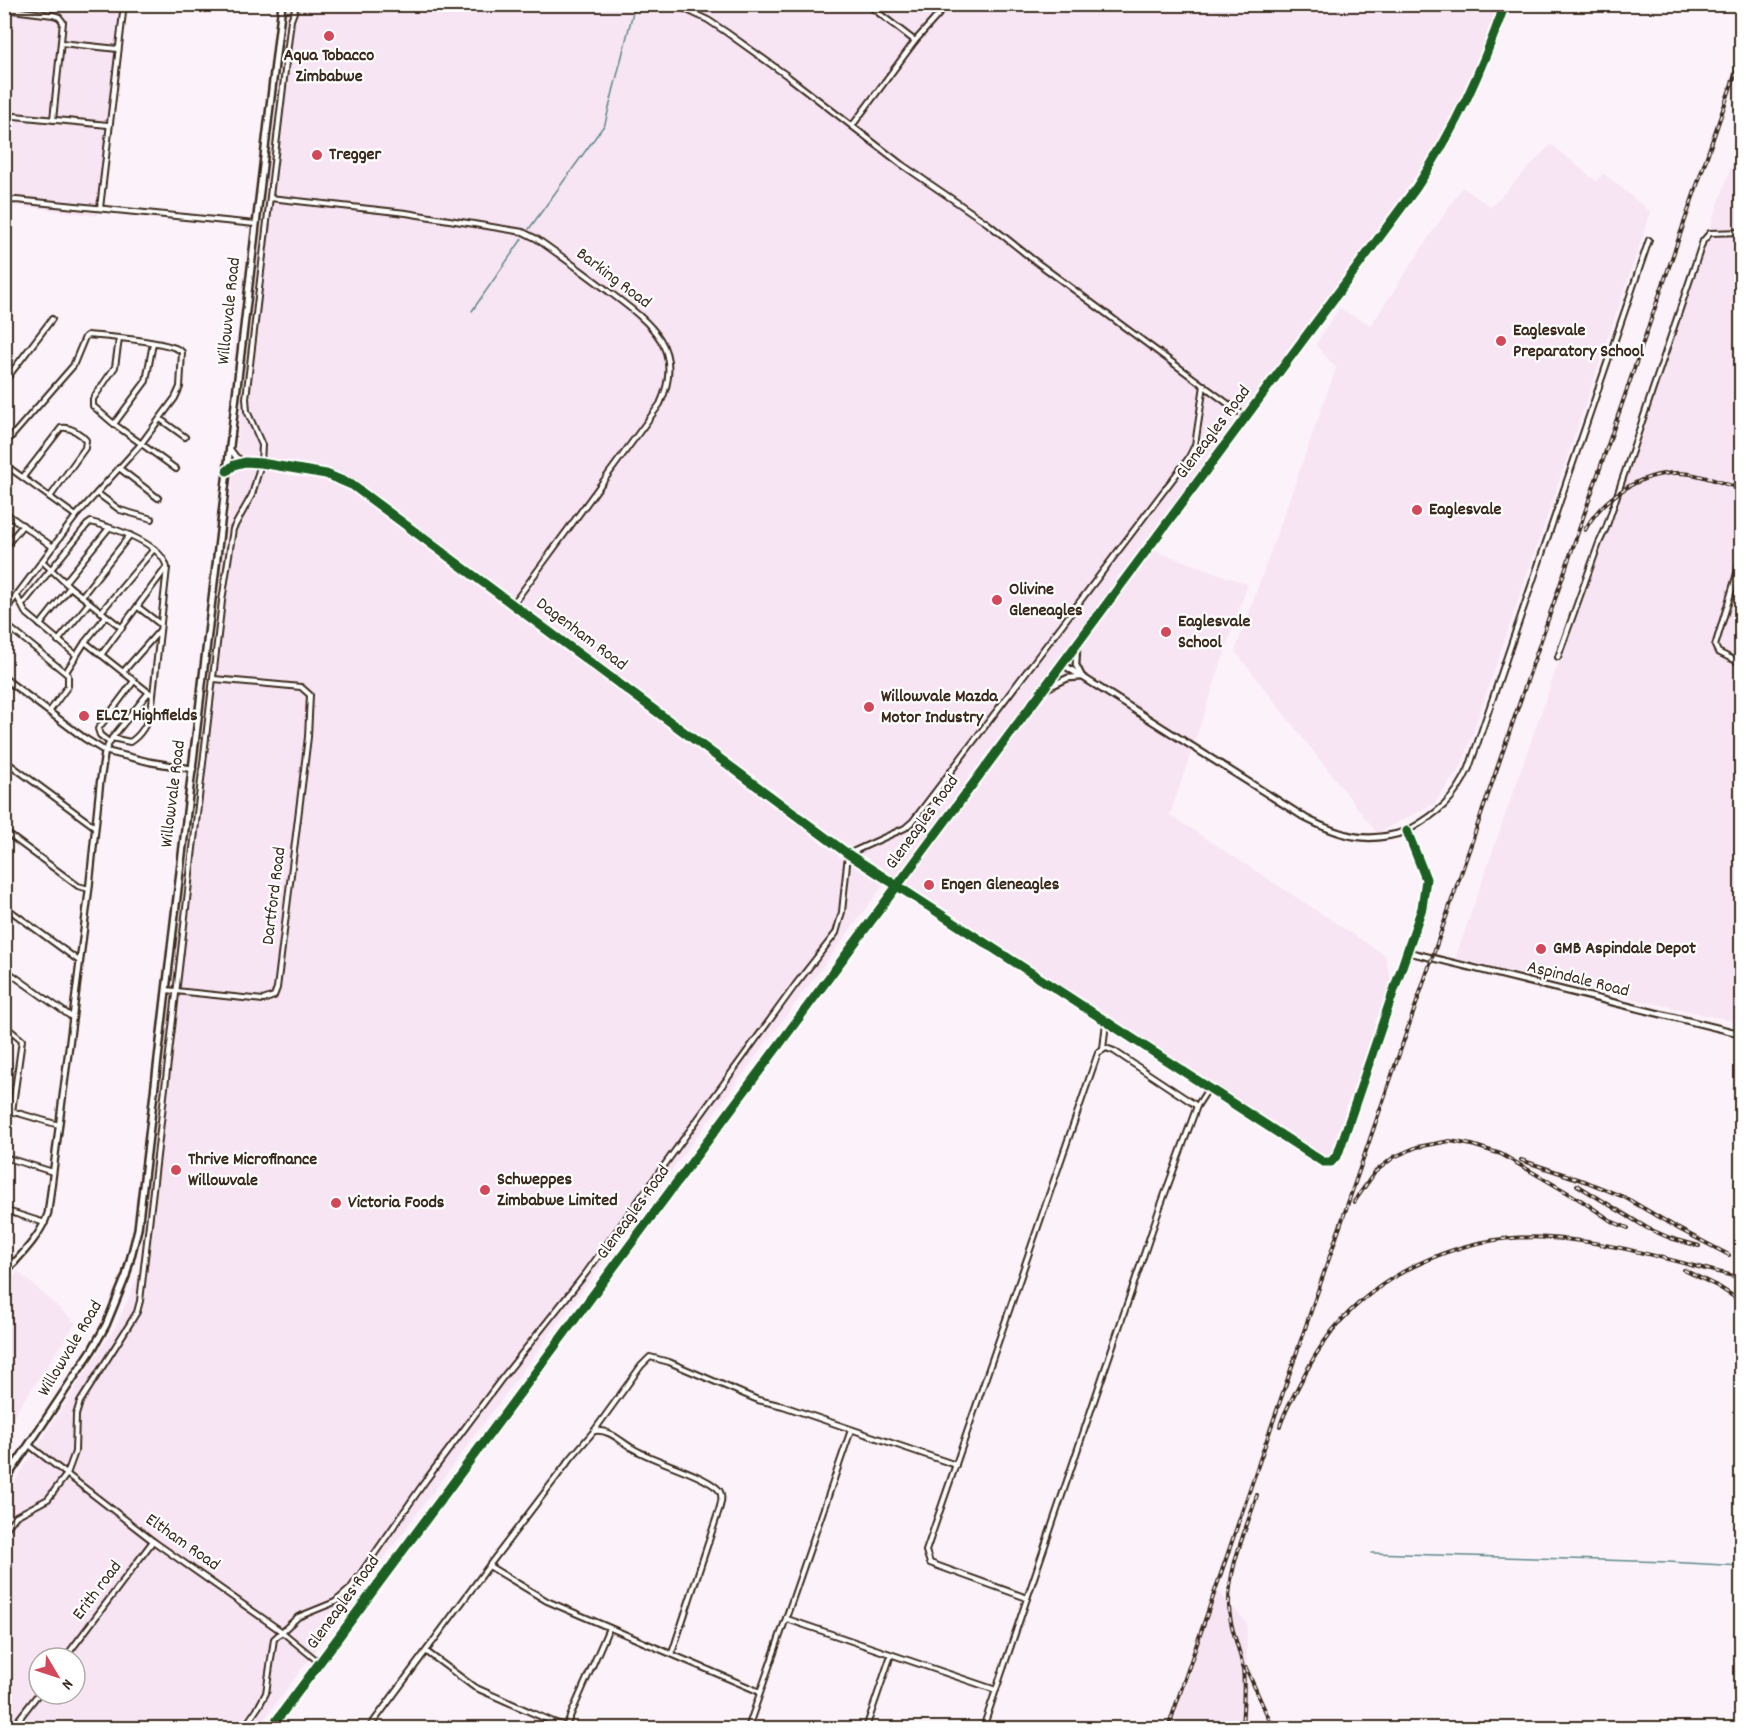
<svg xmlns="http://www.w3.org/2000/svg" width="1746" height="1733" font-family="Dekko,sans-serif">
  <rect width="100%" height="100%" fill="#fcf3fa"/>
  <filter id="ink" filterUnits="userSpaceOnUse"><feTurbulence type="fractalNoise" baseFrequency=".0167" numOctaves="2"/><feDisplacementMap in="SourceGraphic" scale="12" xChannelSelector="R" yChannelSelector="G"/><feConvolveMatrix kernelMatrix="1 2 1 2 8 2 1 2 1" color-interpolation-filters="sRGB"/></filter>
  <g filter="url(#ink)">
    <g fill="#f8e5f4" fill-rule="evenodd">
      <polygon points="4,5 123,5 98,216 11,205 5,206"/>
      <path d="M288,5h1214l-23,58 -52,102 -285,381 106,38 -78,231 215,140 6,25 -63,180 -437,-285 -633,853h-253l-1,-230 114,-176 22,-51zM39,1658h36v36h-36z"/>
      <polygon points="1741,138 1741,1023 1455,959"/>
      <polygon points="1551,144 1596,181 1603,173 1651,212 1462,765 1434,804 1377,833 1235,651 1336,368 1315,345 1339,308 1371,325 1462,187 1491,207"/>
      <polygon points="18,1271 76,1323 5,1429 5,1287"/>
      <polygon points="1215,1588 1247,1623 1246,1728 1167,1728"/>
    </g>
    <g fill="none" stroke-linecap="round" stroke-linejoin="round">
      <g stroke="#60898b" stroke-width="1.5">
        <polyline points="529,229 605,124 635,4"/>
        <polyline points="472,311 522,239"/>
        <polyline points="1371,1553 1668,1562 1742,1566"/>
      </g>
      <g stroke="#3b2a1e" stroke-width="8">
        <g id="minor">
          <polyline points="674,4 708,20 726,32 786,75 901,164 987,223 1031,258 1246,417"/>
          <polyline points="867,4 915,41"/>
          <polyline points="4,9 53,15 59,17 63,22 53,120"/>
          <polyline points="61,43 118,49"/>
          <polyline points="4,115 108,125"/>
          <polyline points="852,126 915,41 948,4"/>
          <path d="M270,198l136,15 117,19 14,7c24,17 48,34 71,52 41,31 78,56 52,113l-147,200"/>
          <polyline points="4,201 16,200 255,224"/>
          <polyline points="100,208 124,4"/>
          <polyline points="119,339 115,367 93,399 93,406 114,424 176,469"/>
          <polyline points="4,382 52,319"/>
          <polyline points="160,419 185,437"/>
          <polyline points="114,424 146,381 153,343"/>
          <path d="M4,445l69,-79 12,-29 3,-2c19,2 84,6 94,17l-2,35 -5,11 -34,46 -65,72 -72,96"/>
          <polyline points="230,449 236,457 245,462"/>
          <polyline points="4,464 76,516"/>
          <polyline points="119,468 158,498"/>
          <polyline points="227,471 234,465 245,462 261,463 326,474 352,485 792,813 897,887"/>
          <path d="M23,477l38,-49c9,-2 20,6 25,12l-1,8 -35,49"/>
          <polyline points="97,493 120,510 152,519"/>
          <polyline points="4,512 53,547"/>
          <polyline points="4,548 23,525"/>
          <polyline points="1742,557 1715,646 1718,652 1742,664"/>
          <polyline points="43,562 70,587 122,628"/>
          <polyline points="65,582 109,528"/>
          <polyline points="17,596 25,612 76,655"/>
          <polyline points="82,596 130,535"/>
          <path d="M22,605l65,-80 4,-3c22,6 71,21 76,46l-16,145c-5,12 -10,22 -21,29l-18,-4"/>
          <polyline points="138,607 160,624"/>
          <polyline points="101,612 154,549"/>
          <polyline points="4,623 68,675 68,686 49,712"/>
          <polyline points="40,625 70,587"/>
          <polyline points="58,641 89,603"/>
          <polyline points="85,642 152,695"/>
          <polyline points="101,655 166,568"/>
          <polyline points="1558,657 1599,543 1606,528 1703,241 1710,233 1742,232"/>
          <polyline points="66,672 85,642 106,616"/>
          <polyline points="123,672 160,630"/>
          <polyline points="109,742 100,735 98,729 134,681"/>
          <polyline points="105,751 112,738 149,692"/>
          <polyline points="4,760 95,827"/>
          <polyline points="4,831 78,886 89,889"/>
          <path d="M1407,831c30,-17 48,-31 62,-63l180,-528"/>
          <polyline points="4,906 79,961"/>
          <polyline points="4,969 73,1018"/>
          <polyline points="166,990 263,1000 274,996 277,988 308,737 310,695 301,687 214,679"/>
          <polyline points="4,1025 22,1040 12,1112"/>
          <polyline points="1103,1049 1106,1022"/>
          <polyline points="4,1109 59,1125"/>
          <polyline points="4,1157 53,1172"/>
          <polyline points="4,1210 45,1223"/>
          <path d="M595,1431c14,-2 25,10 37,17 23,14 66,24 85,40 7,6 4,15 2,22l-47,143"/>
          <polyline points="29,1445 153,1541 281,1631 320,1663"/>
          <polyline points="4,1531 16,1516 48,1499 67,1474 75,1452 76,1415 80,1402 129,1325 137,1312 140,1301 222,601 233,529 252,495 261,463 262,445 247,411 246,398 291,20 297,4"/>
          <polyline points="489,1566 547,1601 760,1692"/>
          <polyline points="1027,1598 930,1563 926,1551 1098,1053 1106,1048 1114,1051 1197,1106"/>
          <polyline points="787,1619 996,1690"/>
          <polyline points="427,1652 474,1687 553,1722 572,1728"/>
          <polyline points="65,1658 153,1541"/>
          <polyline points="566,1726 609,1628"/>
          <polyline points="12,1728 39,1693"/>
          <polyline points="244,1728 259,1706 266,1693 274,1639 298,1617 335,1602 350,1589 426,1480 500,1381 586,1273 796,984 836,933 842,912 848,854 905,828 913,821 1188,459 1195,445 1204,385"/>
          <polyline points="369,1728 491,1563 571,1458 594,1431 641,1366 650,1357 669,1362 758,1400 783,1406 956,1465"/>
          <polyline points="550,1728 553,1722"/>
          <polyline points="748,1728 851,1430"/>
          <polyline points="866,1728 891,1655"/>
          <polyline points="983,1728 1159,1210 1197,1106 1208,1089"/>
        </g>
      </g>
      <g stroke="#3b2a1e" stroke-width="9">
        <g id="tertiary">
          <polyline points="1077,645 1076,665 1081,675"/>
          <polyline points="4,678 84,738 105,751 150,762 193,769"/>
          <polyline points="1045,689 1068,678 1082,677"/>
          <path d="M897,887l113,71 310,203 9,1 7,-4 72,-206 17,-55 -1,-22 -17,-44c-39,13 -64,6 -100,-12l-245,-155"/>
          <polyline points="1408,952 1742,1034"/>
          <polyline points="4,1259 15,1262"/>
          <path d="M4,1274c16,-18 37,-38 44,-61l41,-324 11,-106 5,-32"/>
          <path d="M271,1728l1145,-1540c40,-60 65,-116 89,-184"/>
        </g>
      </g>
      <g stroke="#3b2a1e" stroke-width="10">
        <polyline id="secondary" points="4,1482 92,1350 106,1325 126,1276 138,1229 282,4"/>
      </g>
      <use href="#minor" stroke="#fff" stroke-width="4"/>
      <use href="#tertiary" stroke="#fff" stroke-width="4.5"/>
      <use href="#secondary" stroke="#fff" stroke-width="5"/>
      <g stroke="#3b2a1e" stroke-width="4">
        <g id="rail">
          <path d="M1585,530c17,-32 55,-57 92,-57 22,0 44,10 65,16"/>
          <polyline points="1521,1160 1587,1182 1626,1198 1679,1229 1729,1255"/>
          <polyline points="1577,1185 1647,1228 1670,1238 1699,1246"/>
          <polyline points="1354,1202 1375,1172 1394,1157 1417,1147 1450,1141 1472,1145 1501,1154 1582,1201 1613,1222 1628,1228"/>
          <polyline points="1684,1270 1719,1287 1742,1302"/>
          <path d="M1280,1426c4,-13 11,-25 17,-37 10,-20 21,-40 35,-58 52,-63 137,-99 218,-93 66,4 128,25 192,40"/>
          <polyline points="1246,1668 1273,1728"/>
          <polyline points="1168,1728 1742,54"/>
          <path d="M1242,1728c1,-19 3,-40 1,-59 -3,-22 -14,-41 -14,-63 -1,-38 17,-76 28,-111"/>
        </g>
      </g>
      <use href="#rail" stroke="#fff" stroke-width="1.5" stroke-dasharray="4.5" stroke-linecap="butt"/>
      <g stroke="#fff" stroke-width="13">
        <g id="cycleway">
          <polyline points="227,471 234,465 245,462 261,463 326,474 352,485 848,854 1323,1162 1331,1162 1338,1154 1422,908 1426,879 1407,831"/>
          <path d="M271,1728l1145,-1540c40,-60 65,-116 89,-184"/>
        </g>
      </g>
      <use href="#cycleway" stroke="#1b5e20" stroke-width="9"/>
    </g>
  </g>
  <g fill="#d1495b" stroke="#fff" stroke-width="2">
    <circle cx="329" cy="36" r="6"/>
    <circle cx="317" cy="155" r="6"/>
    <circle cx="1501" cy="341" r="6"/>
    <circle cx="1417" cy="510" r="6"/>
    <circle cx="997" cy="600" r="6"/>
    <circle cx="1166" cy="632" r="6"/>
    <circle cx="869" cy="707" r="6"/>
    <circle cx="84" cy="716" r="6"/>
    <circle cx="929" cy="885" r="6"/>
    <circle cx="1541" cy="949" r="6"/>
    <circle cx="176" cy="1170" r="6"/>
    <circle cx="485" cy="1190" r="6"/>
    <circle cx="336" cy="1203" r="6"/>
  </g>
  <g text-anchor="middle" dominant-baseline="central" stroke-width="4.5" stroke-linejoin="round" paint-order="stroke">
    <g font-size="18" font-weight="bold" fill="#3b2a1e" stroke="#fff" text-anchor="start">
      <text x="329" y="56" text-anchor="middle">Aqua Tobacco<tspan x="329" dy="21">Zimbabwe</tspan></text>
      <text x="329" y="155">Tregger</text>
      <text x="1513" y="331">Eaglesvale<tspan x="1513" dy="21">Preparatory School</tspan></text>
      <text x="1429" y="510">Eaglesvale</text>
      <text x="1009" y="590">Olivine<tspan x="1009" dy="21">Gleneagles</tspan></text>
      <text x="1178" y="622">Eaglesvale<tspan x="1178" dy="21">School</tspan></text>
      <text x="881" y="697">Willowvale Mazda<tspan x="881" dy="21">Motor Industry</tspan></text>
      <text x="96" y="716">ELCZ Highfields</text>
      <text x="941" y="885">Engen Gleneagles</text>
      <text x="1553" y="949">GMB Aspindale Depot</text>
      <text x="188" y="1160">Thrive Microfinance<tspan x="188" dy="21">Willowvale</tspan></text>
      <text x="497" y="1180">Schweppes<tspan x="497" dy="21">Zimbabwe Limited</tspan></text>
      <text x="348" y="1203">Victoria Foods</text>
    </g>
    <g font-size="18" fill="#3b2a1e" stroke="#fff">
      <text transform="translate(613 279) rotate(37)">Barking Road</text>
      <text transform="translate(230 311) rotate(-84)">Willowvale Road</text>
      <text transform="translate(1214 433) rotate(-53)">Gleneagles Road</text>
      <text transform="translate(581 635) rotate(37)">Dagenham Road</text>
      <text transform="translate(174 794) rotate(-83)">Willowvale Road</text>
      <text transform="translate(923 823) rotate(-54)">Gleneagles Road</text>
      <text transform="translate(275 896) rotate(-83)">Dartford Road</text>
      <text transform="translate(1578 980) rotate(14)">Aspindale Road</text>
      <text transform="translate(634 1213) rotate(-54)">Gleneagles Road</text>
      <text transform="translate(71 1349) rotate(-59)">Willowvale Road</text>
      <text transform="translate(182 1543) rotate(35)">Eltham Road</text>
      <text transform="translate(98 1591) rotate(-53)">Erith road</text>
      <text transform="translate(344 1603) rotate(-54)">Gleneagles Road</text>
    </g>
  </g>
  <rect width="1746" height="1733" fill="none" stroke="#fff" stroke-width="24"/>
  <rect x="12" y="12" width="1722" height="1709" fill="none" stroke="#3b2a1e" stroke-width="2" filter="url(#ink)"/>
  <g transform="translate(57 1676) rotate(129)"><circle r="28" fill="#ffffff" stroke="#b1aaa5" stroke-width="1.5"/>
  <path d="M0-4.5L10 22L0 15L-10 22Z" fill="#d1495b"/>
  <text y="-9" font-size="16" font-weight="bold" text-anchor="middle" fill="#3b2a1e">N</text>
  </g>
</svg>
